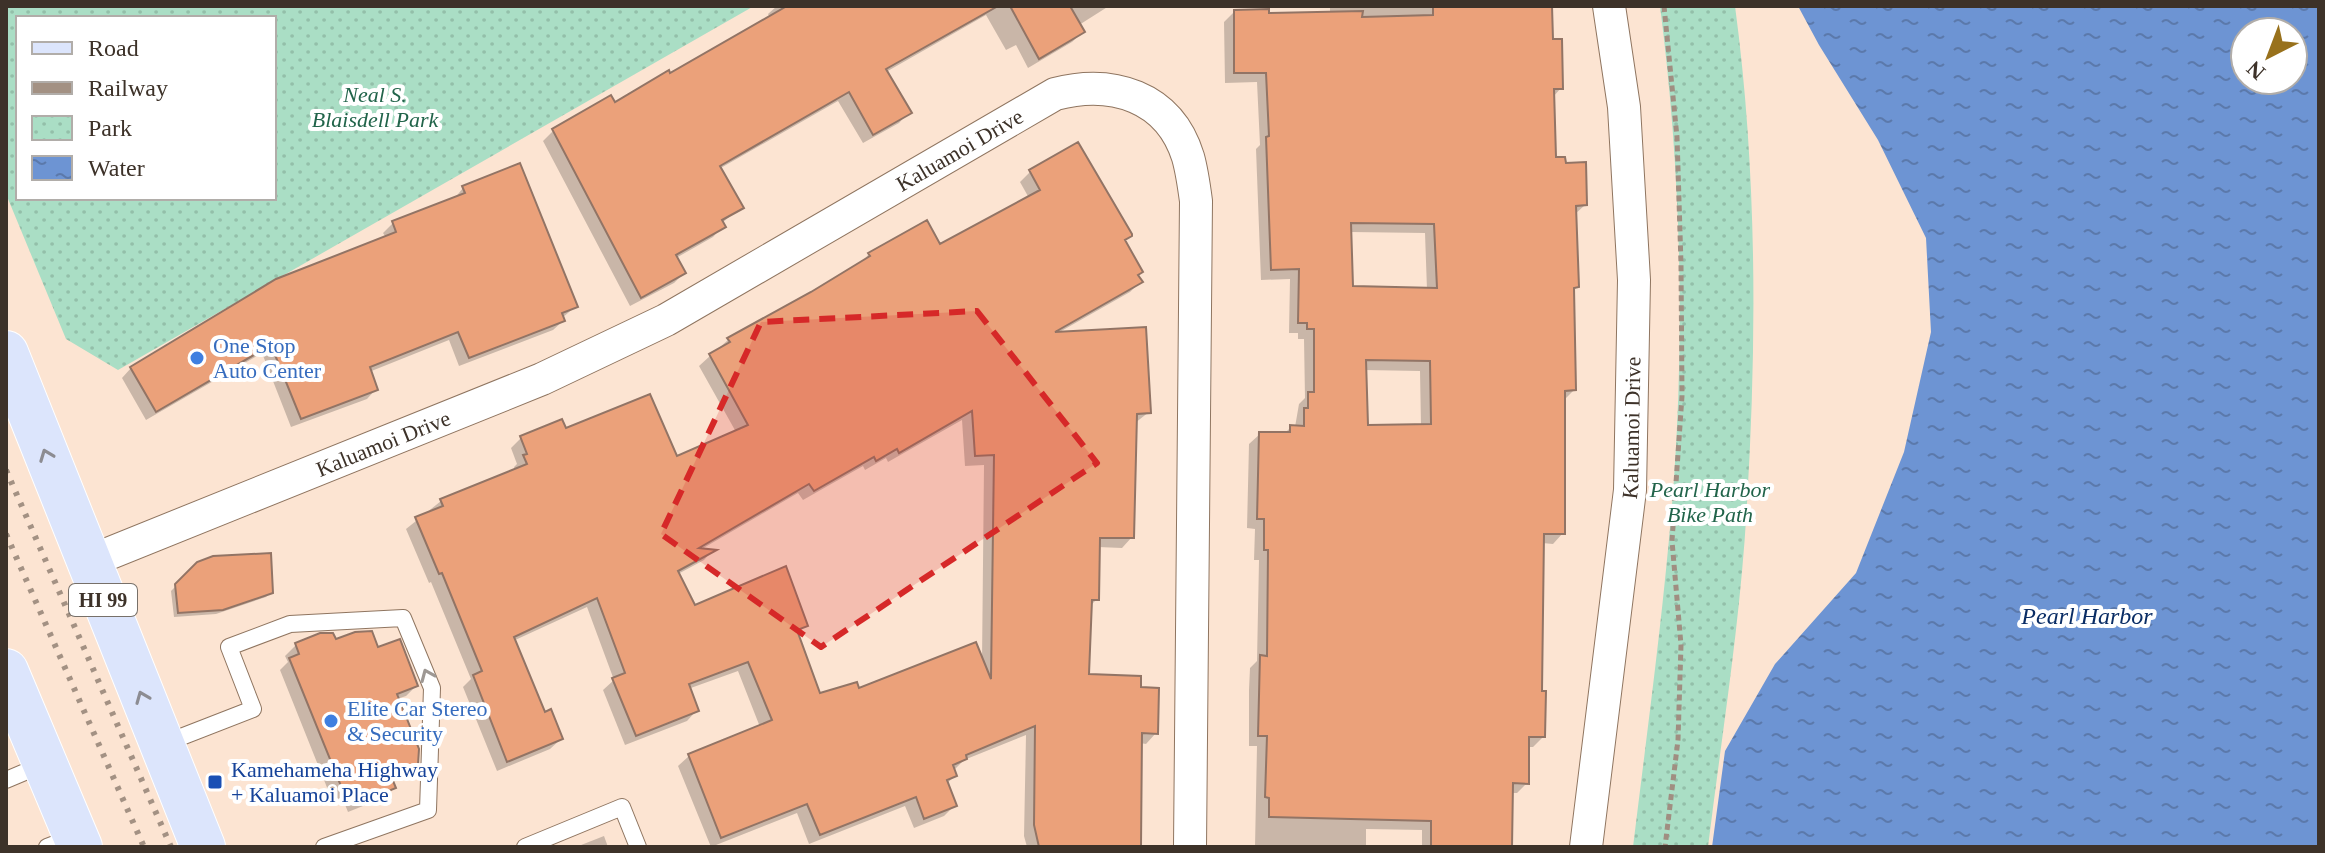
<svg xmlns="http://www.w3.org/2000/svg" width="2325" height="853" font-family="Georgia,serif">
  <defs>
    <pattern id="park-dots" width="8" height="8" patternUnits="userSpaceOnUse" patternTransform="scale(2)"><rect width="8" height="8" fill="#aadec5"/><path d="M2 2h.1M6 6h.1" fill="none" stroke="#93bfa9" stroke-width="1.8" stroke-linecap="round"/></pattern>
    <pattern id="water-ripples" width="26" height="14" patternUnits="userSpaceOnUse" patternTransform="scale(2)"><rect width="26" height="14" fill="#6d94d3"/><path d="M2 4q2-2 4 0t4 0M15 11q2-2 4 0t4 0" fill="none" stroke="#5b79ab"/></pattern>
  </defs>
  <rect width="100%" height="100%" fill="#fce4d2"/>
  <g fill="url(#park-dots)" fill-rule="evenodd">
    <path d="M6,6h748l-636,364 -52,-31 -60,-145zM18,18h256v180h-256z"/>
    <path d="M1660,6h75c22,164 22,332 12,497 -6,115 -25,230 -39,344h-75c15,-123 32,-245 41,-368 11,-157 6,-318 -14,-473z"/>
  </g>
  <path fill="url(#water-ripples)" fill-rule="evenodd" d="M1798,6h521v841h-607l13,-96 50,-87 81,-91 48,-121 27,-120 -5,-94 -48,-98 -59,-95zM2245,32h48v48h-48z"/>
  <g fill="#0003" fill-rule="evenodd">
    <polygon points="777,6 1109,6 1079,25 1083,32 1072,42 1028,68 1016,45 1006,50 986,15 886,72 909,112 899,123 863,143 838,101 719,169 741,207 722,223 723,226 713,237 676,258 684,273 674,283 630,306 543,141 553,131 614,104 770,18 768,14"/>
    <path d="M1330,6h220l1,35 10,47 -8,9 1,62 31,46 -11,10 3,72 -5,5 2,98 -11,11v132l-10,11 -11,-1 -2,149 3,45 -10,10h-6v36l-10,10h-6l-1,54h-88v-17l-56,-1v18h-111l2,-101h-8v-56l1,-22 7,-7 2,-101h-5l1,-31 -8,-1 2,-84 11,-10h24l7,-7h4l4,-23 6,-6 -1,-59h-6v-6h-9l1,-54 -29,1 -5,-131 4,-4 -3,-63 -32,1 -1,-61 10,-10 33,3 63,-1zM1350,232l75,1 2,57 -76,-2zM1364,370l56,1 1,55 -55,1z"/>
    <path d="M1030,172l100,64 -6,5 16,41 -10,10 -74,42 93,78 -14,11 -3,114 -10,11 -24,-1 -1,52 -7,7 -3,70 52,13 17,44 -10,11 -6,-1 -1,104h-112l-3,-11 2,-101 -62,25 -9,9v7l-9,8 8,22 -10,10 -30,12 -9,-22 -96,38 -12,-31 -86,34 -33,-81 11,-10 71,-29 -22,-56 -50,18 9,21 -10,11 -62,24 -22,-55 11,-10 -27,-73 -74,34 31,73 17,25 -11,10 -53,22 -34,-84 8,-8 -40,-97 -2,1 -23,-54 35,-28 74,-30 -1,-4 3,-3 -6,-16 10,-10 44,-7 110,28 61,-27 -37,-66 11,-10 18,-16 84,-46 47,-29 10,-11 71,-7 89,-49 -9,-16zM962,420l3,46 19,-1 -2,196 -124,29 -39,6 -22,-61 9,-10 -112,-17 -16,-34 26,-14 8,-9 -12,-1 98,-57 5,7 60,-34 2,4 21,-12 2,4z"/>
    <polygon points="463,188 575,307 562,318 563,321 553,330 459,366 449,340 369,372 376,389 367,399 291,427 262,353 146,420 122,378 131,368 385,236 383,233 393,223 454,199"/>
    <polygon points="198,564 271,592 266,597 216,614 174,617 171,591"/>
    <polygon points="320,635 335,642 377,650 416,686 406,696 397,699 416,764 406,775 391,781 394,788 383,798 348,812 344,802 334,805 280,670 288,662 285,656 296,645"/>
    <polygon points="604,836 608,847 576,847"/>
  </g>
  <g fill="#eba17a" stroke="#927465" stroke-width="2" fill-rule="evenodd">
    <polygon points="787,6 998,6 886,69 912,113 873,135 849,92 720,166 744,208 722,220 726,227 676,255 686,273 641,298 552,129 611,95 615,102 669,70 670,73"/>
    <polygon points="1010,6 1070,6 1085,32 1039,59"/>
    <path d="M1433,6h119l1,33h9l1,50h-9l2,68h9l1,6 20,-1 1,43 -11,1 3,81 -5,1 2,102 -11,1v143h-21l-2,157h4l-1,46h-16v47l-16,-1 -1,64h-81v-26l-162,-4v-19l-4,-1 2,-61h-9l2,-81 7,1 1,-106h-4v-31h-7l2,-87h31v-7l14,1v-18h4v-16h6v-63h-7v-6h-9l1,-54 -28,1 -5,-133 3,-1 -3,-63h-32v-63l35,-1v4l94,-2 -1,6 71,-2zM1351,223l83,1 3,64 -84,-2zM1366,360l64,1 1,63 -63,1z"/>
    <path d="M1078,142l54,92v2l-7,4 18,32 -5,3 5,7 -88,50 91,-5 5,86 -14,1 -3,124h-34l-1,62h-7l-3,74 52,2v11l18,1 -1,46 -16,-1 -1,114h-102l-5,-22 1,-99 -69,29 1,4 -14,6 4,11 -10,4 10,26 -33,13 -8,-22 -96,38 -13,-31 -86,34 -33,-84 84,-34 -24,-58 -59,22 10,27 -63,25 -24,-58 13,-5 -28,-75 -83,39 31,75 6,-3 12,30 -56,23 -34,-87 9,-4 -40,-98 -3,1 -24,-57 28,-11 -3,-7 87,-35 -4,-9 4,-1 -7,-18 42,-17 4,9 84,-34 27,62 71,-31 -39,-71 21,-12 -3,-4 84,-46 59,-36 -2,-3 59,-33 13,24 100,-54 -11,-20zM972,411l3,45 19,-1 -3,224 -15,-37 -117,46 -2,-6 -37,11 -23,-63 11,-4 -22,-60 -91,39 -17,-34 39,-21 -18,-2 110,-64 5,7 60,-34 2,4 21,-12 2,4z"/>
    <polygon points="520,163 578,307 562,313 565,321 469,358 458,332 370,367 378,390 301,419 271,345 156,412 130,367 276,279 396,232 392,221 465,193 462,186"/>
    <polygon points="271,553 273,593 223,610 178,613 175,584 197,562 213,556"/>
    <polygon points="372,631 378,647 400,639 418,686 397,694 419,749 418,765 391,776 396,788 359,803 354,792 345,796 289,658 299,654 295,643 320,633 333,633 336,639 355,632"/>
  </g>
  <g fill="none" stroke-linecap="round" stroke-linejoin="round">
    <g stroke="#8f7560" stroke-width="18">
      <g id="service">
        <polyline points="163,744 253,709 229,647 290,624 403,618 432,688 428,810 324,847"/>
        <polyline points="6,780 44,764"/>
        <polyline points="47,847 73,837"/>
        <polyline points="525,847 622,807 638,847"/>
      </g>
    </g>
    <g stroke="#8f7560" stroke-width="34">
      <g id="minor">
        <path id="s1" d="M88,562l454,-183 124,-59 389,-226c57,-15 114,2 133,63 4,14 6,29 8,44l-6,646"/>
        <path id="s2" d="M1586,847l44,-357 4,-210 -10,-173 -15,-101"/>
      </g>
    </g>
    <g stroke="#fff" stroke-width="46">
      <g id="primary">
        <polyline points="6,353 203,847"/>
        <polyline points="6,671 80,847"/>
      </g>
    </g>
    <polyline stroke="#a08e81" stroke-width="5" stroke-dasharray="6 4" stroke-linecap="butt" points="1664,6 1677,137 1681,264 1682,396 1672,541 1681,645 1678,740 1665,847"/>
    <use href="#service" stroke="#fff" stroke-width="16"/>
    <use href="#minor" stroke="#fff" stroke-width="32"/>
    <use href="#primary" stroke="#dce5fc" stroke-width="44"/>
    <g stroke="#a39183" stroke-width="6" stroke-dasharray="4 8" stroke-linecap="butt">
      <polyline points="6,470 171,847"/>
      <polyline points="6,534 144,847"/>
    </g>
  </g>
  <defs><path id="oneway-chevron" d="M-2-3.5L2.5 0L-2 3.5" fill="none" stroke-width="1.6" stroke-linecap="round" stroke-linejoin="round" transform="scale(2)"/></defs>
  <g stroke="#8c8c92">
    <use href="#oneway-chevron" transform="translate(46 455) rotate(-111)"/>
    <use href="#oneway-chevron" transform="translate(142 697) rotate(-112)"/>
  </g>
  <use stroke="#9e9894" href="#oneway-chevron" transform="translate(427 675) rotate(-113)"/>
  <path fill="#d62828" fill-opacity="0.2" stroke="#d62828" stroke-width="6" stroke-dasharray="16 10" stroke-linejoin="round" d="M977,311l120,152 -276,184 -160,-113 100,-212z"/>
  <g fill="#3f7fe0" stroke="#fff" stroke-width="3">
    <circle cx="197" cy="358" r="8"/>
    <circle cx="331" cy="721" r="8"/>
  </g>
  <rect fill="#1a4fb4" stroke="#fff" stroke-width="3" x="207" y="774" width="16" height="16" rx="4"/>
  <g text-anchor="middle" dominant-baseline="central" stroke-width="8" stroke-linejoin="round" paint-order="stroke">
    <rect fill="#fff" stroke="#777069" stroke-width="2" x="69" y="584" width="68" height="32" rx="6"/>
    <g font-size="20" font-weight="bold" fill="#3d3229">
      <text x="103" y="600">HI 99</text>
    </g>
    <g font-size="22" font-style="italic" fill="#21644a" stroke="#fff">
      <text x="375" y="94">Neal S.<tspan x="375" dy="25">Blaisdell Park</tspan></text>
      <text x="1710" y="489">Pearl Harbor<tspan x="1710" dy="25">Bike Path</tspan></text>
    </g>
    <g font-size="22" fill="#3d3229" stroke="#fff">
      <text stroke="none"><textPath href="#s1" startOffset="966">Kaluamoi Drive</textPath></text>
      <text stroke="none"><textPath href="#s2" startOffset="422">Kaluamoi Drive</textPath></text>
      <text stroke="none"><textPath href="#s1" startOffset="318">Kaluamoi Drive</textPath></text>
    </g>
    <g font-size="22" fill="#366cbe" stroke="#fff" text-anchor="start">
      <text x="213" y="345">One Stop<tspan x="213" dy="25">Auto Center</tspan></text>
      <text x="347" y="708">Elite Car Stereo<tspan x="347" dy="25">&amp; Security</tspan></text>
    </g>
    <g font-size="22" fill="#164399" stroke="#fff" text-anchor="start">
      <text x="231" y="769">Kamehameha Highway<tspan x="231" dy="25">+ Kaluamoi Place</tspan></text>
    </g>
    <g font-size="24" font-style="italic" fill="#0a2d65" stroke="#fff">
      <text x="2087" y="616">Pearl Harbor</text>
    </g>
  </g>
  <rect width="2325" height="853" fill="none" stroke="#3d3229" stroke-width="16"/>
  <rect x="16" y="16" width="260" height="184" fill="#ffffff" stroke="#b1ada9" stroke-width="2"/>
  <rect x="32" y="42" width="40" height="12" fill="#dce5fc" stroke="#b1ada9" stroke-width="2"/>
  <text x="88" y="56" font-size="24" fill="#3d3229">Road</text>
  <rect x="32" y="82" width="40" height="12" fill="#a39183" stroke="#b1ada9" stroke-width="2"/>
  <text x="88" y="96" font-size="24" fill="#3d3229">Railway</text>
  <rect x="32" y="116" width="40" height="24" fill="url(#park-dots)" stroke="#b1ada9" stroke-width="2"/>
  <text x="88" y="136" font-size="24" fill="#3d3229">Park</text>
  <rect x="32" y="156" width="40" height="24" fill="url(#water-ripples)" stroke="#b1ada9" stroke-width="2"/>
  <text x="88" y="176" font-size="24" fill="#3d3229">Water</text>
  <g transform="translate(2269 56) rotate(222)"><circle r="38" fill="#ffffff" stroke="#b1ada9" stroke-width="2"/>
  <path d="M0-6L14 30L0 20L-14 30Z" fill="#98711c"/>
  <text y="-12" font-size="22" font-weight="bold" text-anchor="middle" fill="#3d3229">N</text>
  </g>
</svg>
